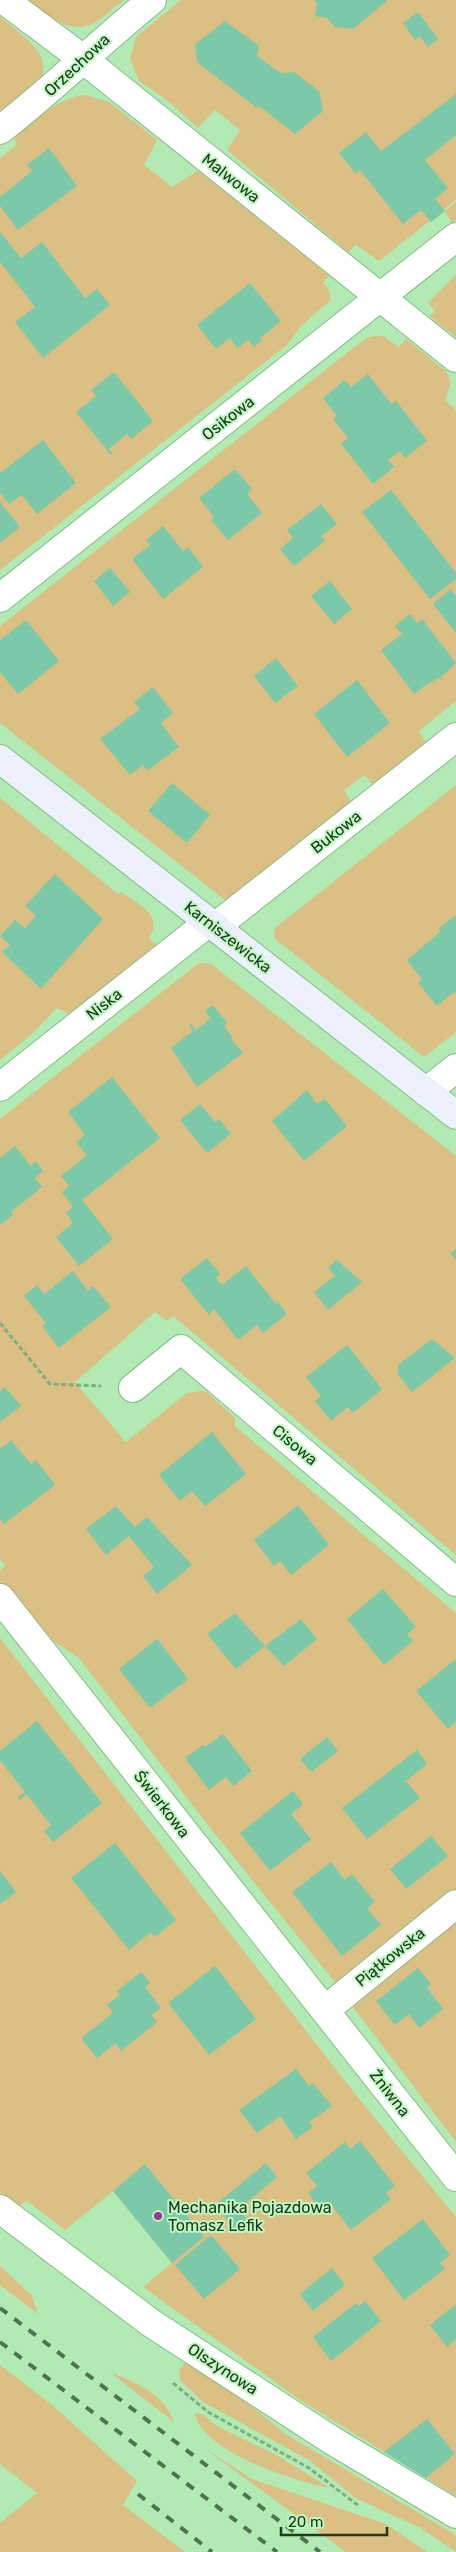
<svg xmlns="http://www.w3.org/2000/svg" width="456" height="2552" font-family="Rubik,sans-serif">
  <rect width="100%" height="100%" fill="#b1ebb3"/>
  <g fill="#dbbf83">
    <path d="M28,0h96c-10,7 -21,19 -32,24 -24,11 -46,-10 -64,-24z"/>
    <polygon points="181,0 456,0 456,200 379,261 356,245 348,252 227,150 240,130 215,110 198,128 168,101 139,81 130,59 136,37"/>
    <path d="M0,17c19,16 61,41 36,69 -9,10 -25,17 -36,24z"/>
    <path d="M85,95l24,7 48,38 -13,25 28,22 26,-16 132,104 -7,8 5,5 3,12 -30,26 -14,19 -287,225v-412l17,-13 -3,-8c22,-17 43,-39 71,-42z"/>
    <polygon points="456,202 456,220 452,223 445,211"/>
    <polygon points="456,274 456,337 429,316 435,311 428,303"/>
    <polygon points="375,336 383,336 399,347 406,339 446,371 451,383 445,400 456,410 456,701 419,731 427,745 374,785 364,775 344,790 351,802 225,900 0,723 0,626 366,338"/>
    <polygon points="456,785 456,1032 424,1057 274,938 275,928"/>
    <path d="M0,798l118,96 3,-2c17,12 43,23 28,46l7,7 -87,69 -12,-6 -25,26 -32,26z"/>
    <polygon points="199,963 211,964 456,1156 456,1555 173,1316 167,1321 155,1312 75,1382 126,1442 187,1393 203,1391 208,1393 235,1418 235,1426 456,1613 456,1892 338,1986 211,1829 78,1657 0,1607 0,1570 5,1566 0,1559 0,1119"/>
    <polygon points="0,1638 356,2095 456,2217 456,2496 303,2402 143,2287 172,2263 113,2191 65,2230 27,2201 19,2206 0,2192"/>
    <polygon points="456,1916 456,2142 349,2002"/>
    <polygon points="0,2266 32,2296 38,2314 0,2285"/>
    <polygon points="185,2363 241,2398 287,2435 456,2535 456,2552 419,2527 357,2499 309,2460 203,2402 180,2380 179,2370"/>
    <polygon points="0,2365 52,2405 137,2481 123,2505 185,2552 0,2552 0,2523 37,2493 0,2464"/>
    <path d="M111,2373c25,9 54,22 63,49z"/>
    <path d="M195,2413l7,1 15,12 61,30 52,32c-33,-6 -129,-36 -135,-75z"/>
    <polygon points="201,2446 252,2479 386,2524 427,2552 346,2552"/>
  </g>
  <g fill="#7cc9a9">
    <polygon points="314,0 388,0 353,29 335,27 327,18 315,16 317,4"/>
    <polygon points="418,12 438,39 428,47 420,36 415,40 403,23"/>
    <polygon points="225,21 259,46 257,56 268,64 281,73 294,72 319,91 323,111 295,134 259,106 257,108 197,62 195,44"/>
    <polygon points="456,94 456,135 425,160 448,188 435,199 445,211 431,222 421,210 403,224 360,170 356,174 339,153 366,132 381,151"/>
    <polygon points="49,148 77,186 18,230 0,206 0,197 32,171 27,165"/>
    <polygon points="0,232 21,258 42,242 85,298 97,289 110,305 43,358 15,322 35,307 0,262"/>
    <polygon points="250,283 281,321 260,338 262,340 254,347 248,340 237,348 230,338 216,349 197,325"/>
    <polygon points="114,372 153,421 131,439 127,434 109,449 113,454 111,455 76,412 96,396 91,390"/>
    <polygon points="368,374 391,404 396,401 427,441 405,458 400,451 388,460 394,467 373,484 341,444 348,438 333,419 337,416 323,398 345,380 351,387"/>
    <polygon points="43,440 76,483 37,514 22,495 9,504 0,493 0,473"/>
    <polygon points="235,469 252,489 247,494 262,513 228,540 211,520 214,517 199,498"/>
    <polygon points="391,490 456,573 456,579 430,599 362,512"/>
    <polygon points="0,502 20,527 0,543"/>
    <polygon points="321,504 337,524 321,536 325,541 294,566 280,549 293,538 287,530"/>
    <polygon points="163,526 183,551 188,547 203,567 163,599 132,559 150,545 146,540"/>
    <polygon points="110,568 130,592 113,606 94,581"/>
    <polygon points="330,581 352,609 334,624 311,596"/>
    <polygon points="451,589 456,596 456,633 433,604"/>
    <polygon points="410,614 417,623 422,619 456,663 441,677 443,680 439,678 427,684 414,694 381,650 402,634 395,626"/>
    <polygon points="26,620 59,661 18,694 0,672 0,640"/>
    <polygon points="276,658 298,686 275,703 254,676"/>
    <polygon points="357,680 390,723 347,757 314,714"/>
    <polygon points="153,687 173,713 161,723 179,747 147,771 143,765 130,775 100,739 140,709 134,702"/>
    <polygon points="172,783 210,815 187,843 148,811"/>
    <polygon points="55,874 103,919 41,989 2,952 10,945 0,936 15,920 25,928 36,916 25,906"/>
    <polygon points="456,915 456,994 454,992 437,1006 418,983 422,980 407,960 441,931 438,929"/>
    <polygon points="213,1005 227,1023 224,1026 233,1038 231,1039 243,1053 197,1087 171,1048 193,1031 189,1025 191,1024 196,1030 211,1018 205,1011"/>
    <polygon points="112,1077 160,1138 82,1200 113,1239 79,1266 56,1237 73,1223 66,1213 73,1207 62,1192 69,1186 61,1176 87,1155 76,1142 85,1135 68,1112"/>
    <polygon points="307,1090 317,1104 325,1099 347,1126 304,1161 272,1121"/>
    <polygon points="200,1104 215,1122 219,1119 231,1134 207,1153 180,1120"/>
    <polygon points="15,1146 31,1166 36,1161 43,1171 35,1178 42,1187 11,1212 13,1215 0,1225 0,1158"/>
    <polygon points="456,1249 456,1260 451,1254"/>
    <polygon points="207,1258 220,1274 216,1278 222,1285 246,1266 276,1304 278,1302 287,1314 263,1333 257,1325 238,1340 214,1309 209,1315 180,1279"/>
    <polygon points="337,1260 362,1282 328,1310 314,1292 335,1276 328,1267"/>
    <polygon points="73,1271 88,1291 93,1286 111,1307 59,1348 42,1326 46,1323 24,1296 37,1285 44,1294"/>
    <polygon points="432,1339 455,1358 412,1392 398,1375 398,1365"/>
    <polygon points="347,1345 382,1389 353,1413 348,1407 331,1421 315,1401 321,1396 306,1377"/>
    <polygon points="5,1387 21,1406 0,1422 0,1391"/>
    <polygon points="212,1432 246,1474 205,1506 192,1491 180,1501 159,1475"/>
    <polygon points="11,1440 31,1464 36,1460 55,1485 4,1524 0,1519 0,1449"/>
    <polygon points="298,1505 329,1545 291,1575 280,1561 274,1566 254,1540"/>
    <polygon points="116,1506 135,1527 147,1517 192,1565 157,1594 143,1576 154,1567 129,1536 106,1555 86,1529"/>
    <polygon points="383,1589 416,1627 407,1634 413,1641 384,1665 347,1619"/>
    <polygon points="235,1613 265,1646 236,1669 207,1634"/>
    <polygon points="301,1619 317,1639 284,1666 265,1646"/>
    <polygon points="157,1639 188,1679 150,1708 119,1669"/>
    <polygon points="456,1659 456,1722 448,1729 416,1691"/>
    <polygon points="37,1721 102,1803 53,1842 44,1831 51,1825 26,1794 20,1800 18,1797 25,1792 0,1760 0,1751"/>
    <polygon points="223,1734 252,1771 233,1786 226,1777 209,1790 185,1758 203,1745 205,1747"/>
    <polygon points="327,1737 338,1751 311,1772 300,1759"/>
    <polygon points="417,1750 427,1764 406,1781 420,1798 367,1839 342,1808"/>
    <polygon points="293,1791 303,1804 291,1814 311,1839 270,1871 240,1833"/>
    <polygon points="431,1836 448,1856 406,1889 390,1869"/>
    <polygon points="115,1843 176,1920 154,1937 151,1932 129,1950 71,1878"/>
    <polygon points="331,1862 345,1880 352,1874 375,1902 367,1908 381,1925 342,1956 292,1892"/>
    <polygon points="0,1871 16,1892 0,1904"/>
    <polygon points="215,1966 256,2019 209,2055 168,2003"/>
    <polygon points="418,1968 431,1984 427,1988 443,2009 419,2028 409,2014 395,2025 376,2001"/>
    <polygon points="141,1972 150,1983 145,1987 161,2008 151,2015 157,2022 121,2051 116,2043 97,2058 81,2038 113,2013 107,2005 120,1995 117,1991"/>
    <polygon points="296,2069 309,2086 313,2083 332,2106 309,2122 313,2127 296,2139 280,2116 257,2133 239,2110"/>
    <polygon points="360,2141 395,2186 386,2193 391,2199 351,2230 329,2202 320,2209 308,2193 317,2186 306,2173 345,2142 350,2149"/>
    <polygon points="266,2163 277,2177 239,2209 248,2221 236,2231 215,2205"/>
    <polygon points="145,2164 204,2237 172,2263 113,2191"/>
    <polygon points="423,2219 450,2255 440,2263 445,2269 404,2300 372,2258"/>
    <polygon points="211,2235 240,2269 204,2299 175,2265"/>
    <polygon points="332,2268 345,2285 313,2311 300,2294"/>
    <polygon points="365,2301 381,2321 331,2361 313,2337 356,2303 359,2306"/>
    <polygon points="456,2304 456,2339 447,2347 430,2325"/>
    <polygon points="427,2419 455,2454 426,2478 384,2452"/>
  </g>
  <g fill="none" stroke-linecap="round" stroke-linejoin="round">
    <g stroke="#84bd87" stroke-width="30">
      <g id="street">
        <polyline points="4,0 83,59 456,358"/>
        <path d="M0,130c53,-41 100,-88 152,-130"/>
        <polyline points="0,598 456,237"/>
        <polyline points="215,927 456,737"/>
        <polyline points="0,1087 209,922"/>
        <polyline points="426,1092 456,1068"/>
        <polyline points="133,1388 181,1349 456,1582"/>
        <polyline points="0,1598 456,2177"/>
        <polyline points="325,2010 456,1904"/>
        <polyline points="0,2209 151,2323 333,2441 456,2514"/>
      </g>
    </g>
    <g stroke="#84bd87" stroke-width="30">
      <polyline id="secondary" points="0,759 456,1115"/>
    </g>
    <g stroke="#80ae82" stroke-width="3" stroke-dasharray="5 2.5" stroke-linecap="butt">
      <polyline points="0,1323 50,1384 101,1386"/>
      <polyline points="173,2383 208,2412 309,2468 359,2506"/>
    </g>
    <use href="#street" stroke="#fff" stroke-width="28"/>
    <use href="#secondary" stroke="#ecf1fd" stroke-width="28"/>
    <g stroke="#507352" stroke-width="4" stroke-dasharray="9 9" stroke-linecap="butt">
      <polyline points="0,2308 320,2552"/>
      <polyline points="0,2342 277,2552"/>
      <polyline points="138,2494 212,2552"/>
    </g>
  </g>
  <circle fill="#97369d" stroke="#bef9c0" stroke-width="2" cx="158" cy="2216" r="5"/>
  <g text-anchor="middle" dominant-baseline="central" stroke-width="4" stroke-linejoin="round" paint-order="stroke">
    <g font-size="16" fill="#203721" stroke="#bef9c0">
      <text transform="translate(77 65) rotate(-43)">Orzechowa</text>
      <text transform="translate(231 178) rotate(38)">Malwowa</text>
      <text transform="translate(228 418) rotate(-38)">Osikowa</text>
      <text transform="translate(336 832) rotate(-38)">Bukowa</text>
      <text transform="translate(228 937) rotate(38)">Karniszewicka</text>
      <text transform="translate(104 1004) rotate(-38)">Niska</text>
      <text transform="translate(295 1445) rotate(40)">Cisowa</text>
      <text transform="translate(162 1804) rotate(52)">Świerkowa</text>
      <text transform="translate(390 1957) rotate(-39)">Piątkowska</text>
      <text transform="translate(390 2093) rotate(52)">Żniwna</text>
      <text transform="translate(223 2369) rotate(33)">Olszynowa</text>
    </g>
    <g font-size="16" fill="#203721" stroke="#bef9c0" text-anchor="start">
      <text x="168" y="2207">Mechanika Pojazdowa<tspan x="168" dy="18">Tomasz Lefik</tspan></text>
    </g>
  </g>
  <path d="M281 2527v8h106v-8" fill="none" stroke="#203721" stroke-width="2.5"/>
  <text x="288" y="2527" font-size="15" fill="#203721" stroke="#bef9c0" stroke-width="4" paint-order="stroke">20 m</text>
</svg>
